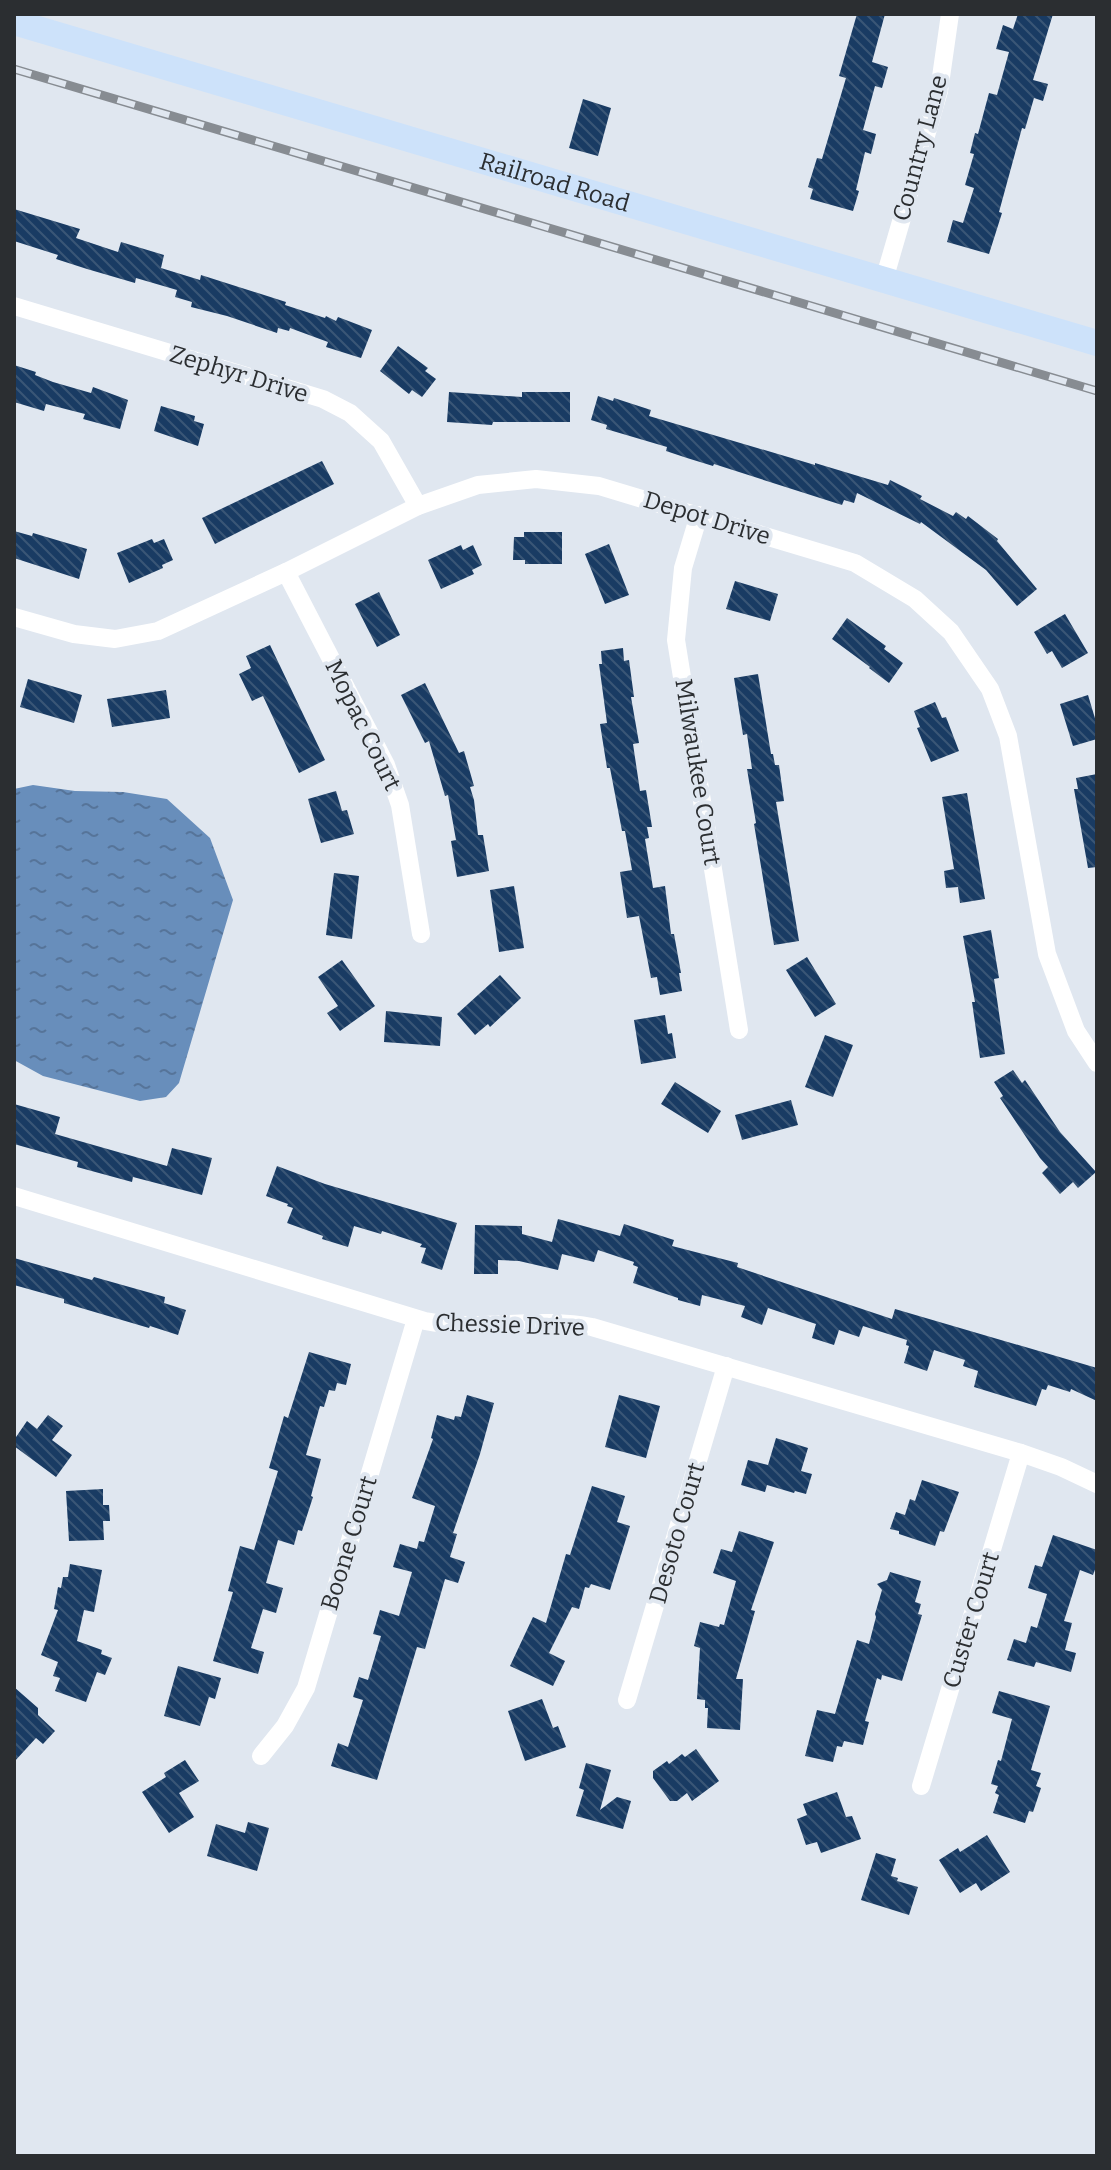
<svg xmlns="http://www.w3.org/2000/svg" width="1111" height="2170" font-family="Bitter,serif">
  <defs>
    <pattern id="water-ripples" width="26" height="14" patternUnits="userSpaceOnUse" patternTransform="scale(2)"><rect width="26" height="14" fill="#688ebb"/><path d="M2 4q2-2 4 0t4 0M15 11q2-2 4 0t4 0" fill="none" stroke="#567499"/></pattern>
    <pattern id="building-back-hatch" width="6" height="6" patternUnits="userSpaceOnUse" patternTransform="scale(2)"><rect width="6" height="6" fill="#193b63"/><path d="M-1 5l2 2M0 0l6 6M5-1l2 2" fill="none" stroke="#3a5676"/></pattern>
  </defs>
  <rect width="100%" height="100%" fill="#e0e7f0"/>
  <polygon fill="url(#water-ripples)" points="33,785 75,791 123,792 167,799 210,838 233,900 179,1083 166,1097 140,1101 43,1076 14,1060 14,789"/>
  <g fill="url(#building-back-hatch)">
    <polygon points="857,14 885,14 872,62 888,67 882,88 875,86 863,130 876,134 871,154 865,152 856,190 859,191 853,211 810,199 813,189 808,187 817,158 822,159 846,78 839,76"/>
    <polygon points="1018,14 1053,14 1033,80 1048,84 1043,101 1034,98 1025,129 1022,128 999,212 1002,213 989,254 947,242 953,220 963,223 974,188 965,185 974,154 970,153 975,133 978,134 989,93 997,95 1009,52 996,49 1003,25 1013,29"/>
    <polygon points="583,99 611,108 598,156 569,148"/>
    <polygon points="14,209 80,229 76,238 118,252 121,242 164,255 161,268 200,280 201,275 286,302 285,305 325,318 326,316 336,321 338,317 372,330 361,358 326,347 328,342 290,328 289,331 278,328 277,333 227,316 191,307 192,302 175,297 177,290 136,278 135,283 87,269 56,259 58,255 14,241"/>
    <polygon points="398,346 428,368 425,371 436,379 422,397 412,390 409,394 380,371"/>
    <polygon points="14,365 36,372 35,375 53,382 91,393 93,387 128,400 120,429 83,419 85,414 46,404 44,411 14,402"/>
    <polygon points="449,392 522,397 522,392 570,392 570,422 493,422 492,425 447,422"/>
    <polygon points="598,396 613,401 614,398 651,410 649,416 815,465 815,463 888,485 890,480 922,496 920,499 953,516 956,512 966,519 968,516 998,539 997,541 1037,589 1017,606 986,570 921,522 920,524 857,493 854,503 844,500 842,505 714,464 713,466 687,458 666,451 667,447 606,429 607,425 591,420"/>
    <polygon points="161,406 195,416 194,421 204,424 198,446 154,431"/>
    <polygon points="322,461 334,484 215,544 202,518"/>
    <polygon points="14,531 32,536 33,533 87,549 79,579 14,558"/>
    <polygon points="524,532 562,532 562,564 525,564 525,560 513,560 514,537 524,537"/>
    <polygon points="152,539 154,543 164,539 173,560 162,565 163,568 129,583 117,553"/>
    <polygon points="609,544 629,595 605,604 585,554"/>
    <polygon points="461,545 463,550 473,545 482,565 472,570 474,574 441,589 428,560"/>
    <polygon points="735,581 778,594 770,621 726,609"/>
    <polygon points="379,592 400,635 377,647 355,604"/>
    <polygon points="1065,614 1088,653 1062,668 1052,651 1047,654 1034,632"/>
    <polygon points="847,618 886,646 884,649 903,663 889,683 869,668 870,667 832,639"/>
    <polygon points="270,645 325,760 299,773 263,696 252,701 239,674 251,668 246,656"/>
    <polygon points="623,648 624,661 629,660 634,697 631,697 639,743 633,744 640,791 646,790 652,827 647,827 649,838 645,839 653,888 665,886 671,934 674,934 681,973 679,973 682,991 660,995 657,977 651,978 639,916 627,918 620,872 632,870 625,831 622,831 610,768 607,768 600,724 607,723 599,664 602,664 601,651"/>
    <polygon points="758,674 771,754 773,754 775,765 779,765 784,801 776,802 799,941 774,945 754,824 756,823 747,769 752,769 747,734 743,735 734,678"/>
    <polygon points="28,679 82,695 74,723 20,707"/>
    <polygon points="425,683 459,753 464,751 474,786 470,787 474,800 478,835 483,835 489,871 457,877 451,841 456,840 448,795 445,796 429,741 425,743 401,695"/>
    <polygon points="166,690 170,718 112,727 107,699"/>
    <polygon points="1088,695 1097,725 1097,739 1073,746 1060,704"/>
    <polygon points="935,702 942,718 946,717 959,751 931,762 917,728 920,727 914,711"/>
    <polygon points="1097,774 1097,867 1088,868 1074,789 1078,789 1076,778"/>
    <polygon points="336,791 342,811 347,810 354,834 321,843 308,799"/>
    <polygon points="967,793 985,899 960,903 958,887 946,888 944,871 954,869 942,797"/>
    <polygon points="334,873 359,876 352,939 326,935"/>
    <polygon points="514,886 524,948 499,952 490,890"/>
    <polygon points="991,930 999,978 994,979 1005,1054 980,1058 972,1002 975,1002 963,936"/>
    <polygon points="807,957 836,1004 815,1017 786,970"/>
    <polygon points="342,960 375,1006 340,1031 327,1013 338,1006 318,977"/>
    <polygon points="500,975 521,998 490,1027 488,1024 475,1035 457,1014"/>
    <polygon points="386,1011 442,1017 440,1046 384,1042"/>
    <polygon points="665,1015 668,1034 672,1033 676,1058 641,1064 634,1020"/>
    <polygon points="825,1035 853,1045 833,1097 805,1087"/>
    <polygon points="1013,1070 1022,1083 1025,1080 1060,1132 1096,1172 1078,1188 1073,1182 1060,1194 1042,1173 1048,1167 1040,1158 1000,1098 1003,1096 994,1082"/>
    <polygon points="675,1082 721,1111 708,1133 661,1104"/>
    <polygon points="791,1100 798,1125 742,1140 735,1115"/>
    <polygon points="14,1104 60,1117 55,1134 167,1166 172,1148 212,1158 202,1195 133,1177 132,1182 77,1167 78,1162 14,1144"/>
    <polygon points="277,1166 325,1184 457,1223 442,1270 421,1263 426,1248 420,1247 422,1244 382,1231 381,1234 354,1226 348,1247 322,1239 323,1236 287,1223 293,1208 287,1206 288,1204 266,1196"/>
    <polygon points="558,1219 620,1236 624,1224 674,1240 672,1246 738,1263 737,1267 892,1319 895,1309 1097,1368 1097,1401 1071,1389 1070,1392 1048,1385 1046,1390 1042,1389 1036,1406 974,1387 978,1371 963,1366 965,1360 934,1350 927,1371 904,1363 909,1346 906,1345 907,1340 863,1326 859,1337 839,1330 834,1345 812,1338 816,1324 768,1308 762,1325 741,1317 745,1306 702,1295 700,1306 678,1300 678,1298 633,1283 638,1267 633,1265 634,1262 598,1250 594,1262 562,1254 558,1270 519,1261 498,1260 498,1274 474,1274 475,1225 522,1226 522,1234 552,1242"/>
    <polygon points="14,1258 92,1280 94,1277 165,1297 164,1303 186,1310 178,1335 150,1326 149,1328 64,1303 64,1299 14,1285"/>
    <polygon points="309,1352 351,1364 346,1385 337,1383 335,1391 329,1390 324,1407 320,1406 306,1455 321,1459 311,1496 313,1497 302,1531 298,1530 294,1545 278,1540 266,1583 283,1588 276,1613 263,1609 251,1648 264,1652 258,1674 213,1661 233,1592 228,1591 240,1546 254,1550 278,1471 269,1468 284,1416 288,1418"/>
    <polygon points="467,1395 494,1403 480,1454 453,1533 457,1534 450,1557 465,1562 458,1583 445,1579 425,1649 417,1647 377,1780 331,1766 338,1743 348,1747 363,1700 353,1697 359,1677 368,1680 381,1636 373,1634 380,1610 399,1616 412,1572 393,1567 400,1544 417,1549 419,1541 424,1542 435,1506 412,1498 433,1439 431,1438 437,1415 454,1420 455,1416 461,1417"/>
    <polygon points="619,1395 660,1406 646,1458 605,1447"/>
    <polygon points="48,1415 63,1426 52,1440 72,1455 56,1477 14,1446 14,1440 27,1421 37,1429"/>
    <polygon points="776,1438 808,1448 801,1471 812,1474 806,1494 795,1491 794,1493 767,1485 765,1492 741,1485 748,1460 768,1465"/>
    <polygon points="922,1480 959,1492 944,1532 940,1531 935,1546 899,1534 899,1531 890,1529 896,1512 905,1515 910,1499 915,1501"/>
    <polygon points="592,1486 625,1496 617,1522 630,1526 610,1590 591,1584 589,1588 585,1587 579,1609 572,1607 549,1653 565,1661 553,1686 510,1666 533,1617 546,1623 566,1554 570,1555"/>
    <polygon points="103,1489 103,1505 109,1505 110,1521 103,1521 104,1540 69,1541 66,1491"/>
    <polygon points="739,1531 774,1542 751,1610 755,1611 736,1679 743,1679 740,1730 707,1728 708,1708 705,1708 705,1700 697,1699 700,1648 694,1646 700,1622 719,1627 720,1624 724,1625 736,1581 713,1573 721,1549 732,1552"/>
    <polygon points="1053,1535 1097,1550 1097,1564 1093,1575 1080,1570 1064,1621 1072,1623 1065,1650 1076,1653 1071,1672 1036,1662 1034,1667 1007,1660 1014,1639 1026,1643 1031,1626 1037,1628 1047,1594 1028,1588 1035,1565 1042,1567"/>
    <polygon points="70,1564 102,1570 94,1612 84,1610 77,1641 102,1650 101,1654 112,1658 105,1675 97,1672 86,1702 55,1691 60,1678 53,1676 58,1662 41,1655 58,1610 54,1609 58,1587 61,1588 63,1577 68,1577"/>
    <polygon points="890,1572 921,1581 915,1602 921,1604 918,1614 922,1615 902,1681 882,1675 881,1680 877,1678 865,1721 869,1722 863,1745 844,1741 842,1747 837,1746 833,1762 805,1756 817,1710 835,1714 857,1640 869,1644 876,1617 875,1614 882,1590 877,1584 887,1580"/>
    <polygon points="178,1666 221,1678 215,1699 209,1697 200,1726 164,1716"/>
    <polygon points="14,1687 38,1708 38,1715 55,1731 43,1744 36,1738 14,1762"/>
    <polygon points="999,1691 1050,1706 1031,1770 1041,1773 1036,1786 1041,1788 1033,1812 1029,1811 1025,1823 993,1813 999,1795 995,1793 998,1786 991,1784 998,1760 1001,1761 1012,1719 992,1713"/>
    <polygon points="542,1699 553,1728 558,1726 566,1747 525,1761 508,1711"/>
    <polygon points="696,1749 719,1781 692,1801 687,1793 677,1801 670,1801 653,1778 653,1771 667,1761 669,1764 682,1754 685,1757"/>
    <polygon points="185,1760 199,1781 179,1793 194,1817 169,1833 142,1792 166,1777 164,1773"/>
    <polygon points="586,1763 611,1770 600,1810 617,1797 631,1801 623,1829 576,1816 584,1790 579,1788"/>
    <polygon points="837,1792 846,1817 852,1816 861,1839 821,1853 817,1842 806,1845 797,1819 807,1815 803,1804"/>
    <polygon points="248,1822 269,1828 257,1871 207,1856 216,1824 245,1833"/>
    <polygon points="987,1835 1010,1872 981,1891 976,1883 960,1893 939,1860 958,1848 960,1852"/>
    <polygon points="876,1853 896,1859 891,1876 898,1878 897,1881 918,1887 909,1915 861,1900"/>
  </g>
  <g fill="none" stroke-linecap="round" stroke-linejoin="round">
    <g stroke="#fff" stroke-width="18">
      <polyline points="884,280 939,91 950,14"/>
      <polyline points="14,306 323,399 350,413 381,441 418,506"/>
      <polyline points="699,515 683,568 676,640 739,1030"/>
      <polyline points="286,572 386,765 400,805 421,934"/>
      <polyline points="14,617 74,634 115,639 158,631 286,572 418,506 478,485 536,479 599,486 855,563 915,599 951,632 990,689 1008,736 1047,954 1076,1031 1097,1063"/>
      <path d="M14,1196l411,125c55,11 113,-5 167,6l429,126 40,14 36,17"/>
      <polyline points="627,1700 726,1366"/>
      <polyline points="261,1756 285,1726 306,1688 416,1319"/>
      <polyline points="921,1786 1021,1453"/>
    </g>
    <path stroke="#cde2fa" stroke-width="26" id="s1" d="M14,22l1083,321"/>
    <g stroke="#878c92" stroke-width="9">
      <polyline id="rail" points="14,69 1097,391"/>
    </g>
    <use href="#rail" stroke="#e0e7f0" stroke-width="6" stroke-dasharray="18" stroke-linecap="butt"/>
  </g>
  <g text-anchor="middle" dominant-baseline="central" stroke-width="8" stroke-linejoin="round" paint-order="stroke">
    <g font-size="24" fill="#2b2e31" stroke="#e0e7f0">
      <text transform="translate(920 148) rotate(-75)">Country Lane</text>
      <text stroke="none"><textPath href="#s1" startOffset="564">Railroad Road</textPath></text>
      <text transform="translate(239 374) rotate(17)">Zephyr Drive</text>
      <text transform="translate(707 518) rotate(17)">Depot Drive</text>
      <text transform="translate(363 725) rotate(64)">Mopac Court</text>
      <text transform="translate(698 772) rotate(81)">Milwaukee Court</text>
      <text transform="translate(510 1325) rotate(2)">Chessie Drive</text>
      <text transform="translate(677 1533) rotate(-74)">Desoto Court</text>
      <text transform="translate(349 1543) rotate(-73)">Boone Court</text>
      <text transform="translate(971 1620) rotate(-73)">Custer Court</text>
    </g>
  </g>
  <rect width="1111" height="2170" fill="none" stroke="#2b2e31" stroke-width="32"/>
</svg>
